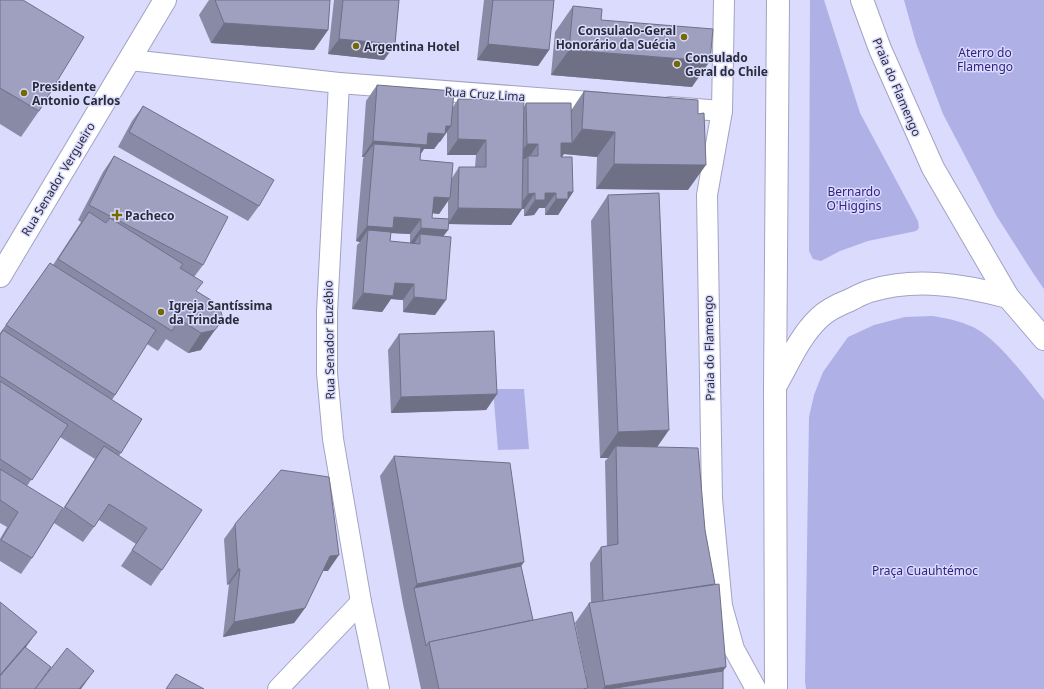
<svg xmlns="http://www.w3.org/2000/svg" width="1044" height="689" font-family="'Noto Sans',sans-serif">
  <rect width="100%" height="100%" fill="#dadbfd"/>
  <g fill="#afb0e5">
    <polygon points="810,0 824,0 860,113 918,221 919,228 916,231 868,241 840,251 821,261 813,259 809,251"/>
    <polygon points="904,0 1044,0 1044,289 1033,273 996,215 943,114 916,43"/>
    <path d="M932,316c14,2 28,5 41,11 25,12 53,51 71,73v289h-238l-1,-8 4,-264 5,-22 9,-23 25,-35 26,-12 31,-8z"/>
    <polygon points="493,389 524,389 529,449 498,450"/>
  </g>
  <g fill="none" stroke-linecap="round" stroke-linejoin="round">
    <g stroke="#a2a3c3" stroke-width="22">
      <g id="street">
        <polyline points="724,0 722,111 707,195 712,499 722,606 734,649 756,689"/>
        <polyline points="130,60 339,83 604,103"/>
        <polyline points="339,83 327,312 327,373 333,439 361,602 379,689"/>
        <polyline points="670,107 722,111"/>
        <polyline points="278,689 361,602"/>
      </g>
    </g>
    <g stroke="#a2a3c3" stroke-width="24">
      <polyline id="secondary" points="0,276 165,0"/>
    </g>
    <g stroke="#a2a3c3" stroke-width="24">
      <g id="primary">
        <polyline points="862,0 880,49 933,168 1008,297 1044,339"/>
        <path d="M776,385c13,-23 24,-49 43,-67 8,-8 21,-14 31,-18 6,-3 13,-7 20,-9 46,-14 93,-6 138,6"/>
        <polyline points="776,689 775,388 778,0"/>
      </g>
    </g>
    <use href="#street" stroke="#fff" stroke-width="20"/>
    <use href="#secondary" stroke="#fff" stroke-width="22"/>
    <use href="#primary" stroke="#fff" stroke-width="22"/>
  </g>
  <g fill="#898aa5" fill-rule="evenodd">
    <polygon points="0,0 39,111 21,137 0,124"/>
    <polygon points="209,0 330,0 328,30 314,50 211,43 199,15"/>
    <polygon points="334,0 399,0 395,44 384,60 328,54"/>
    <polygon points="484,0 554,0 549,50 538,66 477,60"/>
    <polygon points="573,6 601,20 692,87 551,75 555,32"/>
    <path d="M377,85l76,22 5,-8 66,8 2,-4 46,6 12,-18 104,99 -92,-1 1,-32 -33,-3 -2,3 11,35 -15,23h-13v-7h-6l-5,7 -10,1v-7h-2l-11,16 -63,-1v6l-5,6 -8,79 -32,-3v-12l-12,-1 -9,13 -30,-3 5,-64 3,-3 -4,-1 7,-82 1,-2h-2l4,-56zM447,132v23h29l-1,12h-16l-7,11 -32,-18v-5l4,-6h10zM448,201v18l-16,-1v-5l7,1zM391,233l19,1v9l-20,-2z"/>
    <polygon points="143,106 259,206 248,221 118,147 132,121"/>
    <path d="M114,156l89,109 -9,12 2,14 23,14 -18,45 -13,3 -22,-14 -8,12 -11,-7 -35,56 30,19 -23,37 43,114 -11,16 -30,-20 15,-22 -37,-24 -16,22 -29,-19 -22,35 -11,16 -21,-13v-22l7,-12 -7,-4v-190l50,-70 3,2 28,-43 -3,-2 25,-48zM60,437l35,22 -38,59 -30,-32z"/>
    <polygon points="608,195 657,447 705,530 726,667 723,671 723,689 588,689 588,688 587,689 421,689 403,604 380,476 394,456 521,566 533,620 586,677 575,623 589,603 591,603 590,563 601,547 607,546 605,461 608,458 600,458 591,221"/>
    <polygon points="399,334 497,394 486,410 391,413 388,350"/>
    <polygon points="235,524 328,571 323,571 305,608 294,623 223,637 229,584 227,585 224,539"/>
  </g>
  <g fill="#6f7086">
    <polygon points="224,23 328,30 314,50 211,43"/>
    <polygon points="339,39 395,44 384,60 328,54"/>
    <polygon points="488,44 549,50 538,66 477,60"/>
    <polygon points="569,50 710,61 692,87 551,75"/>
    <polygon points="446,126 451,126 440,142 439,142 434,149 424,149 416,161 374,144 364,157 362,157 373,141 428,133"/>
    <polygon points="582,129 615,132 597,157 564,154"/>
    <polygon points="458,139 486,140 476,155 447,155"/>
    <polygon points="561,143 572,143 561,158"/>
    <polygon points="527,144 538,144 528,159 528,156 525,159 516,159"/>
    <polygon points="614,164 706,165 688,190 596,189"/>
    <polygon points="568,192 573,192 558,215 545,215 556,199"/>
    <polygon points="535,193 524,209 519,209 522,209 511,225 448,224 458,208 517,209 528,194"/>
    <polygon points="545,193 556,193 545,208 539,208 534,215 524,216 535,200"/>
    <polygon points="434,197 450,198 439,214 423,212"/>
    <polygon points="394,217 421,219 410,234 390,233 368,230 360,242 356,241 367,226"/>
    <polygon points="421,228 448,230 437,245 420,234 414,244 410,243"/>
    <polygon points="395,283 414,284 403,300 391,299 382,312 352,309 363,293"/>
    <polygon points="414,297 446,300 435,315 403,312"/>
    <polygon points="215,330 201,350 188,353 201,333"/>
    <polygon points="497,394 486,410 391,413 401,397"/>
    <polygon points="669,430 651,456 616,446 608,458 600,458 618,432"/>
    <polygon points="339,555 328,571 320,571 330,556"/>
    <polygon points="524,562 511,581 414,588 417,584"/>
    <polygon points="238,569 240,569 229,584 227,585"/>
    <polygon points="305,608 294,623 223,637 234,622"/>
    <polygon points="37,632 26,647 0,678 0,675"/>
    <polygon points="726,667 712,686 696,689 603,689 605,686"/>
    <polygon points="94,671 81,689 79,689"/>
  </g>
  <g fill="#9fa0c0" stroke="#6f7086">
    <polygon points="0,0 23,0 84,37 39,111 0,88"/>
    <polygon points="215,0 330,0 328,30 224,23"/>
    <polygon points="343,0 399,0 395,44 339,39"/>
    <polygon points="493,0 554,0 549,50 488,44"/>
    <polygon points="573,6 602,9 601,20 713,29 710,61 569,50"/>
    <polygon points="377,85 454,91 451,126 446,126 445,134 428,133 427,145 373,141"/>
    <polygon points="584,91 698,100 698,114 704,113 706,165 614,164 615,132 582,129"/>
    <polygon points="458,99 524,100 522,209 458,208 459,167 486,167 486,140 458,139"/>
    <polygon points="526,103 571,103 572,143 561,143 561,157 572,157 573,192 568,192 568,199 556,199 556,193 545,193 545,200 535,200 535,193 528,194 528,156 538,156 538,144 527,144"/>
    <polygon points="143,106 274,180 259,206 129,132"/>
    <polygon points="374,144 421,147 420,160 453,163 450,198 434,197 432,218 449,219 448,230 421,228 421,219 394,217 393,228 367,226"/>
    <polygon points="114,156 228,217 203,265 89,205"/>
    <polygon points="659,193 669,430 618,432 608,195"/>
    <polygon points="89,212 106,223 110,218 183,264 180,268 203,282 196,291 219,305 223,319 215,330 201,333 179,319 172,331 58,259"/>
    <polygon points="368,230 391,232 390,241 420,244 420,234 451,237 446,300 414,297 414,284 395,283 393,296 363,293"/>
    <polygon points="50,263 156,330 115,395 6,325"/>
    <polygon points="3,330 142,419 121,453 0,376 0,335"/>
    <polygon points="494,331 497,394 401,397 399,334"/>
    <polygon points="0,381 68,425 32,480 0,459"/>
    <polygon points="104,446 202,510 162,570 132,550 147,528 109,504 94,527 65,507"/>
    <polygon points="616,446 698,448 705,530 715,584 603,601 601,547 618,544"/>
    <polygon points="394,456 510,463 524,562 417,584"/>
    <polygon points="0,469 63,508 32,558 1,540 18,512 0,500"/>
    <polygon points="281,470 329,477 339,555 330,556 305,608 234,622 240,569 238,569 235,524"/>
    <polygon points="521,566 533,620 429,642 426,646 414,588"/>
    <polygon points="719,584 726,667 605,686 589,603"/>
    <polygon points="0,602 37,632 0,675"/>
    <polygon points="572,612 588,688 583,689 439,689 429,642"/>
    <polygon points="25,647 51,667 35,689 0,689 0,676"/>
    <polygon points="67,648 94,671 79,689 35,689"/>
    <polygon points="723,671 723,689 609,689"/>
    <polygon points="176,674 204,689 166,689"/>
  </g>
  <g fill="#746a03" stroke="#dadbfd" stroke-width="1.5">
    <circle cx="684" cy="37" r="4"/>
    <circle cx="356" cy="46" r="4"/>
    <circle cx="677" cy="64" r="4"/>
    <circle cx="24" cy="93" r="4"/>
    <path d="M115 209h4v4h4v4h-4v4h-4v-4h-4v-4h4z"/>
    <circle cx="161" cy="312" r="4"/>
  </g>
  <g text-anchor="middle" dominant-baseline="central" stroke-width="3" stroke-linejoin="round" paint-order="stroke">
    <g font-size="12" font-weight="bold" fill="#2b2c39" stroke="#dadbfd" text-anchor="start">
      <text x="676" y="30" text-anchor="end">Consulado-Geral<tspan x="676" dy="14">Honorário da Suécia</tspan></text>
      <text x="364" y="46">Argentina Hotel</text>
      <text x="685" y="57">Consulado<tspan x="685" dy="14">Geral do Chile</tspan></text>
      <text x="32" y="86">Presidente<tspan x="32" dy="14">Antonio Carlos</tspan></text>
      <text x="125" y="215">Pacheco</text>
      <text x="169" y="305">Igreja Santíssima<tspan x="169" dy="14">da Trindade</tspan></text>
    </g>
    <g font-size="12" fill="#332181" stroke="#dadbfd">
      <text x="985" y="52">Aterro do<tspan x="985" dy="14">Flamengo</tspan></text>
      <text x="854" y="191">Bernardo<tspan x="854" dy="14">O'Higgins</tspan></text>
      <text x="925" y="570">Praça Cuauhtémoc</text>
    </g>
    <g font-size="12" fill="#2b2c39" stroke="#dadbfd">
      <text transform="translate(897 87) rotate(67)">Praia do Flamengo</text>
      <text transform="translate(485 94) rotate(4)">Rua Cruz Lima</text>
      <text transform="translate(58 179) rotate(-59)">Rua Senador Vergueiro</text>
      <text transform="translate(329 340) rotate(-91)">Rua Senador Euzébio</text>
      <text transform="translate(709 348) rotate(-91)">Praia do Flamengo</text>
    </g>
  </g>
</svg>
